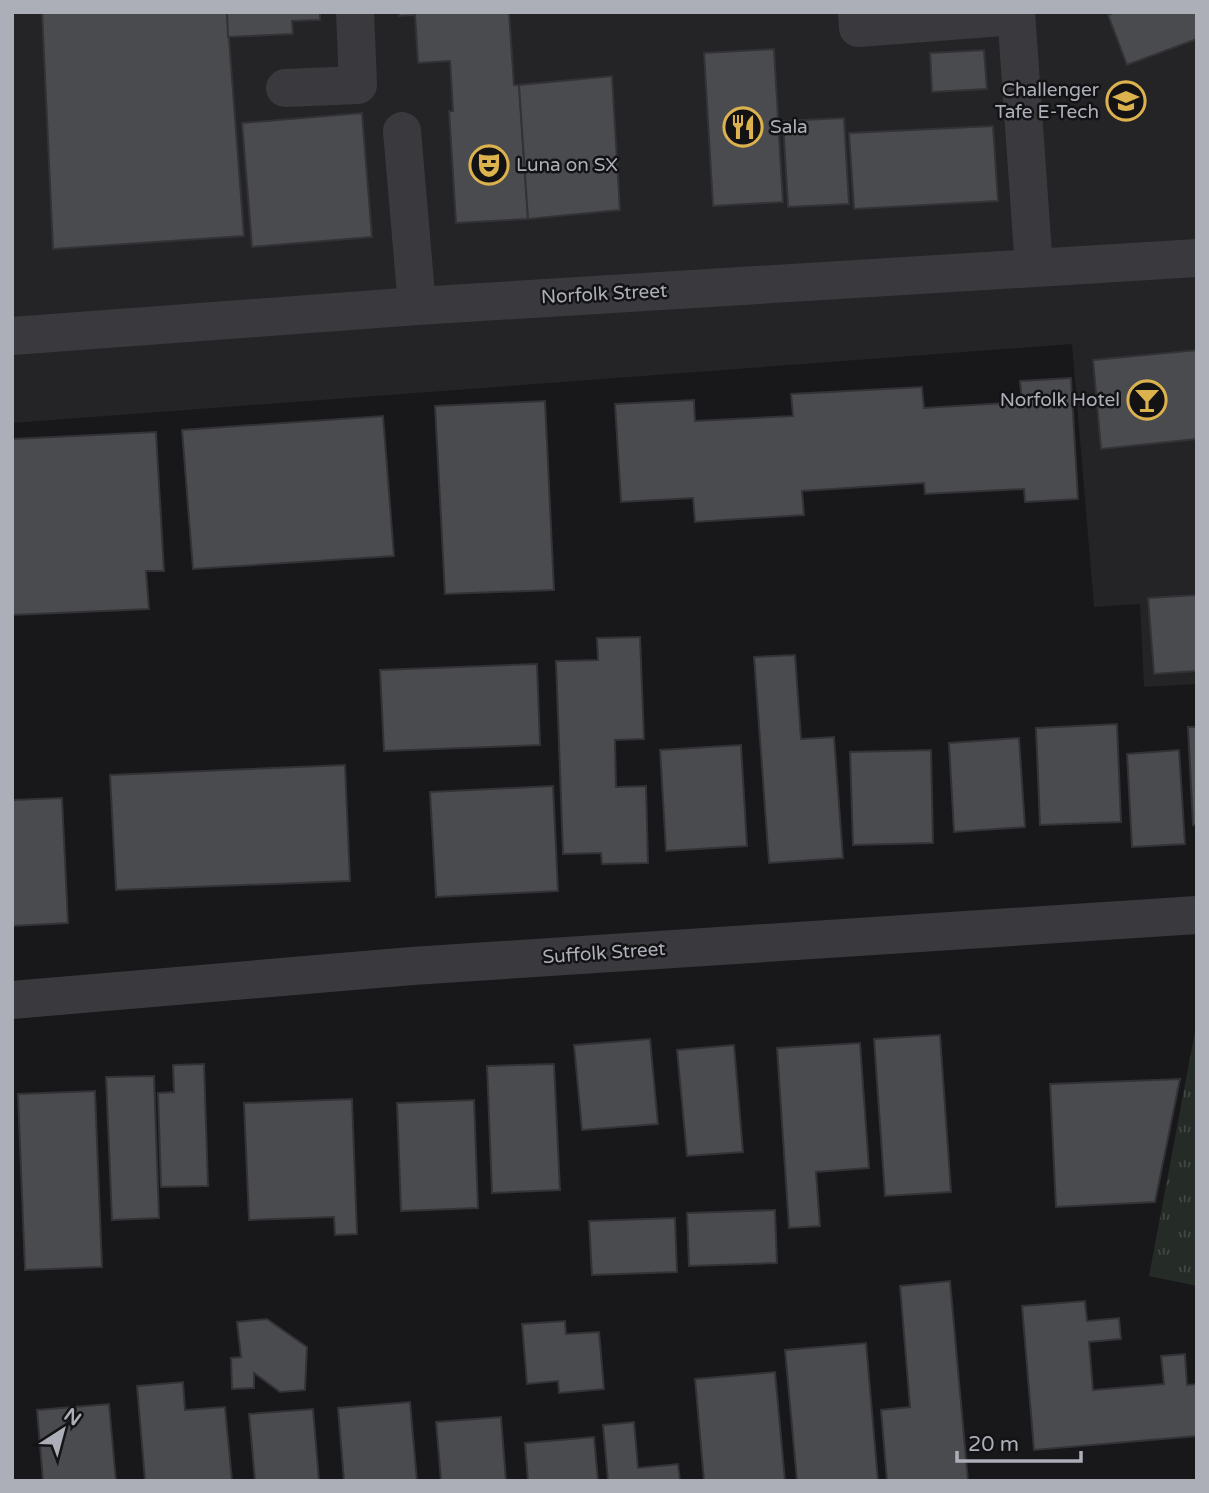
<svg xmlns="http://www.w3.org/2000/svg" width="1209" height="1493" font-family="'Varela Round',sans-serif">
  <defs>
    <pattern id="grass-tufts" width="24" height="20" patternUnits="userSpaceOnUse" patternTransform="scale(1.75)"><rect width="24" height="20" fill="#252b26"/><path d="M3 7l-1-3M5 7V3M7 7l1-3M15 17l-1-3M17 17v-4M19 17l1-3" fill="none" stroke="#424743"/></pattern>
  </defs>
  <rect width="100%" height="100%" fill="#18181a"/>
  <polygon fill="#242427" points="12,12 1197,12 1197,684 1144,687 1140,604 1094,607 1072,344 12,423"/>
  <polygon fill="url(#grass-tufts)" points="1197,1021 1197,1286 1149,1276"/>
  <g fill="#4a4b4f" stroke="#333236" stroke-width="2">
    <polygon points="42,12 227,12 244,236 53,249"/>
    <polygon points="227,12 320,12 320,20 292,21 293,34 228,37"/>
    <polygon points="399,12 509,12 514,85 519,85 528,219 456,223 449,111 453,111 450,61 418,63 415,15 399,16"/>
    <polygon points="1116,12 1197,12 1197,39 1127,65 1108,15"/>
    <polygon points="774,49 783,202 713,206 704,53"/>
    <polygon points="984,50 987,89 932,92 930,53"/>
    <polygon points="612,76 620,210 528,219 519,85"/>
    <polygon points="362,113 372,237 252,247 242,123"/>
    <polygon points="844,118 849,204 788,207 783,121"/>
    <polygon points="993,126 998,201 854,209 849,133"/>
    <polygon points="1197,350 1197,439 1101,449 1093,360"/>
    <polygon points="1071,378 1078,499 1025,502 1024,489 925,494 924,483 802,491 804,515 695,522 693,498 621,502 615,404 694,400 695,421 793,416 791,394 922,387 924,408 1022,402 1020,381"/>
    <polygon points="545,401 554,590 445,594 435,406"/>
    <polygon points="383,416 394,556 193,569 182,430"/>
    <polygon points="156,432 164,571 146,571 149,609 12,615 12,439"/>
    <polygon points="1197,595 1197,671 1154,674 1148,598"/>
    <polygon points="640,637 644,739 615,740 616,787 646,786 648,863 602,864 601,853 563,854 556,661 598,660 597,638"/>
    <polygon points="795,655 801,739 834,737 843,858 769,863 754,657"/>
    <polygon points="537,664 540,745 384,751 380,670"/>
    <polygon points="1117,724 1121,822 1040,825 1036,728"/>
    <polygon points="1188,727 1197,727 1197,825 1193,825"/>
    <polygon points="1019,738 1025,827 954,832 949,743"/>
    <polygon points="741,745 747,846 666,851 660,750"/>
    <polygon points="931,750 933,843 853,845 850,752"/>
    <polygon points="1179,750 1185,844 1132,847 1127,754"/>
    <polygon points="345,765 350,881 116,890 110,775"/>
    <polygon points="553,786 558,891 436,897 430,792"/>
    <polygon points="62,798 68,923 12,926 12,800"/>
    <polygon points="940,1035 951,1192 885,1196 874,1039"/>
    <polygon points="650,1039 658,1124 582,1130 574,1045"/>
    <polygon points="860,1043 869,1168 816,1172 820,1226 789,1228 777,1048"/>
    <polygon points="734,1045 743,1152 687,1156 677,1050"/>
    <polygon points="204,1064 208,1186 161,1187 158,1093 174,1092 173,1065"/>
    <polygon points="554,1064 560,1190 492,1193 487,1066"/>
    <polygon points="154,1076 159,1218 112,1220 106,1077"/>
    <polygon points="1180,1079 1155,1202 1056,1207 1050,1084"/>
    <polygon points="95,1091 102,1267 25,1270 18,1094"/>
    <polygon points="352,1099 357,1234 335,1235 334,1217 249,1220 244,1103"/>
    <polygon points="474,1100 478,1208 401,1211 397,1103"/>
    <polygon points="775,1210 777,1263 689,1266 687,1213"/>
    <polygon points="675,1218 677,1272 592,1275 589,1221"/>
    <polygon points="950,1281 968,1481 887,1481 881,1410 910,1407 900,1286"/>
    <polygon points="1085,1301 1087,1321 1119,1318 1121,1339 1089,1342 1093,1390 1164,1384 1161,1356 1185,1354 1187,1385 1197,1384 1197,1436 1034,1450 1022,1306"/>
    <polygon points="267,1319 307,1347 305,1390 280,1392 254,1373 254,1388 232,1389 231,1358 241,1357 237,1322"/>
    <polygon points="565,1321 566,1334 599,1332 604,1389 559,1393 558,1381 527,1384 522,1324"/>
    <polygon points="866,1343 878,1481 797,1481 785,1350"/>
    <polygon points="775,1372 785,1481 704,1481 695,1379"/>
    <polygon points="183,1382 185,1410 225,1407 232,1481 145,1481 137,1386"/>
    <polygon points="410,1402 417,1481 344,1481 338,1408"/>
    <polygon points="109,1404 116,1481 43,1481 37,1410"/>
    <polygon points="313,1409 319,1481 255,1481 249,1414"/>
    <polygon points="501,1417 506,1481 441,1481 436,1422"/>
    <polygon points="634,1422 638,1468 678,1464 680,1481 608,1481 603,1425"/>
    <polygon points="594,1437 598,1481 528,1481 525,1443"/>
  </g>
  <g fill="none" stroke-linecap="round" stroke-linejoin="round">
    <g stroke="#3a3a3e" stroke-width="38">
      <polyline points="857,12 858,28 1016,16"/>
      <polyline points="1016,12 1034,268"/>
      <polyline points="285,88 358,85 355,12"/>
      <polyline points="402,131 417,306"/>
      <polyline points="12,336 417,306 1197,258"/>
      <polyline points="12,1000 412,966 1197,915"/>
    </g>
  </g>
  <defs>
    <g id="university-ring" transform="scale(2.0125)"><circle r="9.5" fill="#131315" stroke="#dcb24e" stroke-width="1.5"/><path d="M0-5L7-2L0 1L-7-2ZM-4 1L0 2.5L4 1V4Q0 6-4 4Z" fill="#dcb24e"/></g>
    <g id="restaurant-ring" transform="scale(2.0125)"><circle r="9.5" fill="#131315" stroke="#dcb24e" stroke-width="1.5"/><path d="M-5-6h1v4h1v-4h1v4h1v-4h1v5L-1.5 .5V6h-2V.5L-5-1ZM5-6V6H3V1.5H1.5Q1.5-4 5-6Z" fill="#dcb24e"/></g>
    <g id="theatre-ring" transform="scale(2.0125)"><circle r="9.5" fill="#131315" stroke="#dcb24e" stroke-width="1.5"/><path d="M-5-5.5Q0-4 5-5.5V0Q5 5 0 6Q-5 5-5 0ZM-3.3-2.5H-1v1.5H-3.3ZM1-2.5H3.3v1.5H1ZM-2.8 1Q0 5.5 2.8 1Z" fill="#dcb24e"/></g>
    <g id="bar-ring" transform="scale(2.0125)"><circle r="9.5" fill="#131315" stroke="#dcb24e" stroke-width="1.5"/><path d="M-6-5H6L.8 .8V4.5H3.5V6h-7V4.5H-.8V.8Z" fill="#dcb24e"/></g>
  </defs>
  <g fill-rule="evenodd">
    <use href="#university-ring" x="1126" y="101"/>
    <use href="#restaurant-ring" x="743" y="127"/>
    <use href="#theatre-ring" x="489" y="165"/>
    <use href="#bar-ring" x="1147" y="400"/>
  </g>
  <g text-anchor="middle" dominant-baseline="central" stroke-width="5" stroke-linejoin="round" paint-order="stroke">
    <g font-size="19" fill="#acafb8" stroke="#131315" text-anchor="end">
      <text x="1099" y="90">Challenger<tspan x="1099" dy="22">Tafe E-Tech</tspan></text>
      <text x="770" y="127" text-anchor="start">Sala</text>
      <text x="516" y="165" text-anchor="start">Luna on SX</text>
      <text x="1120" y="400">Norfolk Hotel</text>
    </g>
    <g font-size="19" fill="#acafb8" stroke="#131315">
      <text transform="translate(604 294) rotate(-3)">Norfolk Street</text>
      <text transform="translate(604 953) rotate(-4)">Suffolk Street</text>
    </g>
  </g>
  <rect width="1209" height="1493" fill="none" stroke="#acafb8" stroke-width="28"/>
  <g transform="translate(63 1430) rotate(36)" stroke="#131315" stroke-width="5" paint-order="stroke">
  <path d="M0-5L12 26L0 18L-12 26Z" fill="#acafb8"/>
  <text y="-10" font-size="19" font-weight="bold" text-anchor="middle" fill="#acafb8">N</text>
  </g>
  <path d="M957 1451v10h124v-10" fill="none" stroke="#acafb8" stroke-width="3.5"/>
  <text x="968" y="1451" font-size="21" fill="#acafb8" stroke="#131315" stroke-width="5" paint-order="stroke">20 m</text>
</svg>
